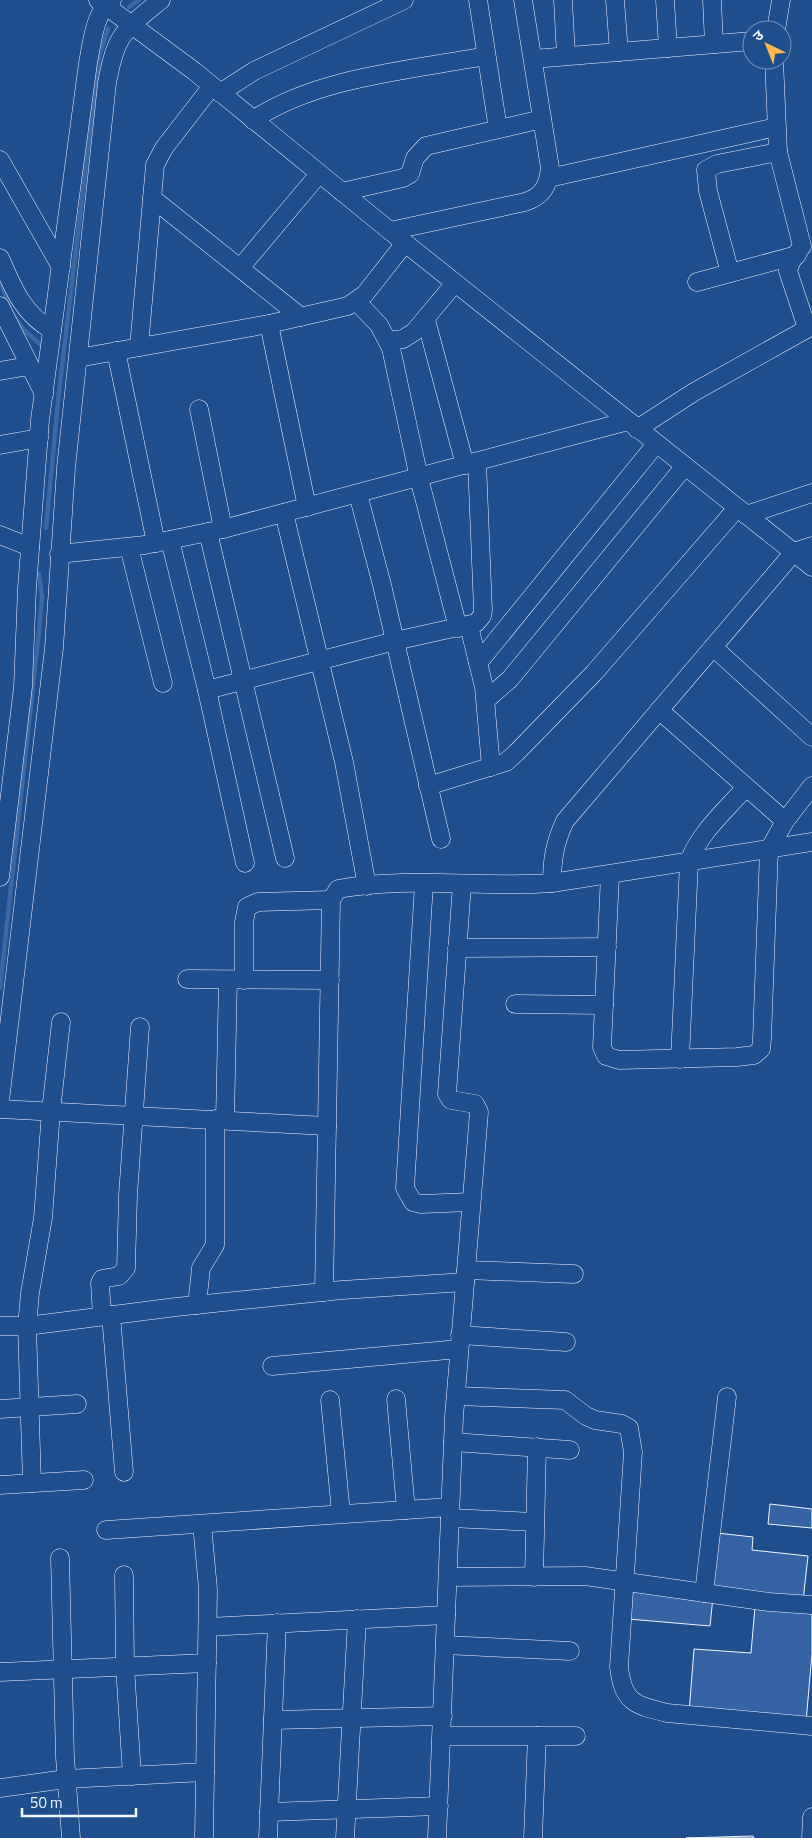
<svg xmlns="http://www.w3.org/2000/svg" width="812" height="1838" font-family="'Titillium Web','Noto Sans Devanagari',sans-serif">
  <rect width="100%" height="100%" fill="#1f4e8c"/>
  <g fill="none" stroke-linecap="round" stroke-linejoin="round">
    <g stroke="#3b69a3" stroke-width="4.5">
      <polyline points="129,7 139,0"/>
      <polyline points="0,279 9,306"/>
      <polyline points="13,315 25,331 40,344"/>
      <polyline points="46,528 59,392 99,56 108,29"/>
      <polyline points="0,988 39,631 42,597 39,574"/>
    </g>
  </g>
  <g fill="#3563a3" stroke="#f2f6ff">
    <polygon points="770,1504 812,1509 812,1528 768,1524"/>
    <polygon points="717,1533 753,1537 752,1550 808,1556 803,1601 711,1591"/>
    <polygon points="630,1590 713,1597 710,1626 628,1619"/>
    <polygon points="755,1607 812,1611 812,1654 806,1722 689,1713 694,1649 751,1653"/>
    <polygon points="753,1836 754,1838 686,1838"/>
  </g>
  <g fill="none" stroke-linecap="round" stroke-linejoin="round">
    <g stroke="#f2f6ff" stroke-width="19">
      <g id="minor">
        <polyline points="98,0 194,71 390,231 812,567"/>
        <polyline points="478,0 498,129"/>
        <polyline points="563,0 566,56"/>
        <polyline points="615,0 619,52"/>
        <polyline points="665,0 668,48"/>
        <polyline points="712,0 714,44"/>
        <polyline points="776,30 781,0"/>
        <polyline points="533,59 752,41"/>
        <polyline points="774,60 778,152 802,246 791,262 788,271 807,328"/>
        <polyline points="220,93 254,71 404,0"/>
        <path d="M253,120c64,-43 158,-50 233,-64"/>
        <polyline points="0,160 61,267"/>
        <polyline points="549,178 776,127"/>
        <polyline points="342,192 403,178 410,174 415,158 426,146 542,119"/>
        <polyline points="152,198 301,317"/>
        <path d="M390,231l135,-29c18,-6 23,-16 25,-34l-27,-168"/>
        <path d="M0,258c13,30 23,56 52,72"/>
        <polyline points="240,268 319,174"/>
        <polyline points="730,273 708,191 706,170 717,164 778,152"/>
        <polyline points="697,282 797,255"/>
        <polyline points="357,302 379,325 391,348 419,478 458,628"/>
        <polyline points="0,306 44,394"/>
        <polyline points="426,320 465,465"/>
        <polyline points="269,324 307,507"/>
        <polyline points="388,341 403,339 414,332 455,283"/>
        <polyline points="139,347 155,165 164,148 212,86"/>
        <polyline points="116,351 156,543"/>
        <polyline points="78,358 269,324 348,306 365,294 405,243"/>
        <polyline points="0,371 29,366"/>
        <polyline points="199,409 223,529"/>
        <polyline points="637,429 694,392 812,326"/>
        <polyline points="0,445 39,438"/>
        <polyline points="358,494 382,585 441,839"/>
        <polyline points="284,513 344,762 367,886"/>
        <polyline points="746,515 812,493"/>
        <polyline points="208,532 285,858"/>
        <polyline points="0,535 30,547"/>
        <polyline points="170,540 207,690 245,863"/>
        <polyline points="129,547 163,683"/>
        <polyline points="59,554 145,545 223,529 628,421"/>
        <polyline points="469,626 484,687 491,767"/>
        <polyline points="713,647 812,737"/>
        <polyline points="478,663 656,444"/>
        <polyline points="207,690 395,641 476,623 482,616 483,610 477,462"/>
        <polyline points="486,700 510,679 685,466"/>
        <polyline points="659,710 785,821"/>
        <polyline points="428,786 506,762 516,753 594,673 737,508"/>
        <polyline points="610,875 602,1047 606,1056 619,1060 737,1057 754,1055 761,1049 762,1039 769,850 785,821 812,786"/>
        <path d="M0,877l23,-190 4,-99 13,-168 48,-357c4,-20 6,-50 24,-63"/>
        <path d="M552,883c0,-24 3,-41 13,-62l229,-269 18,-6"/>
        <polyline points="424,884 405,1188 413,1202 421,1204 471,1202"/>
        <polyline points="457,948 607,947"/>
        <polyline points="187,979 330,980"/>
        <polyline points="244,980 244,922 247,907 258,902 331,900"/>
        <polyline points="515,1004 604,1005"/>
        <path d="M680,1059l9,-197c10,-29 37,-52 57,-75"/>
        <path d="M0,1101l54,-453 12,-180 41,-385c9,-49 16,-52 54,-83"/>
        <polyline points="0,1109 327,1126"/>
        <polyline points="225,1120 228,980"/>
        <polyline points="466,1270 574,1274"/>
        <path d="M324,1292l7,-392 7,-11c70,-13 143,-1 214,-6l260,-41"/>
        <polyline points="197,1305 201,1268 215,1245 215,1119"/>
        <polyline points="111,1315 124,1472"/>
        <polyline points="102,1316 100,1283 102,1279 119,1276 126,1268 128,1195 140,1027"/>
        <polyline points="0,1326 27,1326 176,1307 342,1290 465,1282"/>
        <polyline points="460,1335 566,1342"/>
        <polyline points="272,1366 459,1349"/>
        <path d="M456,1396l109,4 21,16 9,4 27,4 7,4 4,24 -14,215c4,35 15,38 48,46l145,13"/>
        <polyline points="396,1399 406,1510"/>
        <polyline points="330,1400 341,1513"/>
        <polyline points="0,1409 77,1404"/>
        <polyline points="453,1442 570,1450"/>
        <polyline points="32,1483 27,1326 30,1293 43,1218 51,1111 61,1022"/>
        <polyline points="0,1485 84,1480"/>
        <polyline points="450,1518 535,1522"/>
        <polyline points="202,1524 208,1589 204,1838"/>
        <polyline points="106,1530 450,1507"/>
        <polyline points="60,1558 65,1757 71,1838"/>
        <polyline points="124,1575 125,1666 132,1776"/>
        <polyline points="448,1577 585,1576 769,1602 812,1605"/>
        <polyline points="534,1577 537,1447"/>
        <polyline points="704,1593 727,1397"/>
        <polyline points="208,1627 446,1615"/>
        <polyline points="445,1645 570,1651"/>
        <polyline points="0,1672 207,1663"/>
        <polyline points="273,1720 443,1716"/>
        <polyline points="442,1736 576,1736"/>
        <polyline points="0,1788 66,1779 205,1772"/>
        <polyline points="269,1812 439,1806"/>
        <polyline points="268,1838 277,1623"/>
        <polyline points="345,1838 357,1619"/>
        <polyline points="437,1838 454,1417 479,1112 475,1104 451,1100 447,1094 462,884"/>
        <polyline points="533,1838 537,1736"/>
        <polyline points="811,1838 812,1817"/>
      </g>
    </g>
    <use href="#minor" stroke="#1f4e8c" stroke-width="18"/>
  </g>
  <g transform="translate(767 45) rotate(317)"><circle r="24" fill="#1f4e8c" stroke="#7391ba"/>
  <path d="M0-4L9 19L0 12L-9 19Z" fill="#ffb74d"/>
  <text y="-8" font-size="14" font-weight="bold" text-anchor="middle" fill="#f2f6ff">उ</text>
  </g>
  <path d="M22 1808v8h114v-8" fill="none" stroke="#f2f6ff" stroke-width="2.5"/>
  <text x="30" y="1808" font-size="15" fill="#f2f6ff" stroke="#1f4e8c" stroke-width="4" paint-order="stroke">50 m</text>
</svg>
